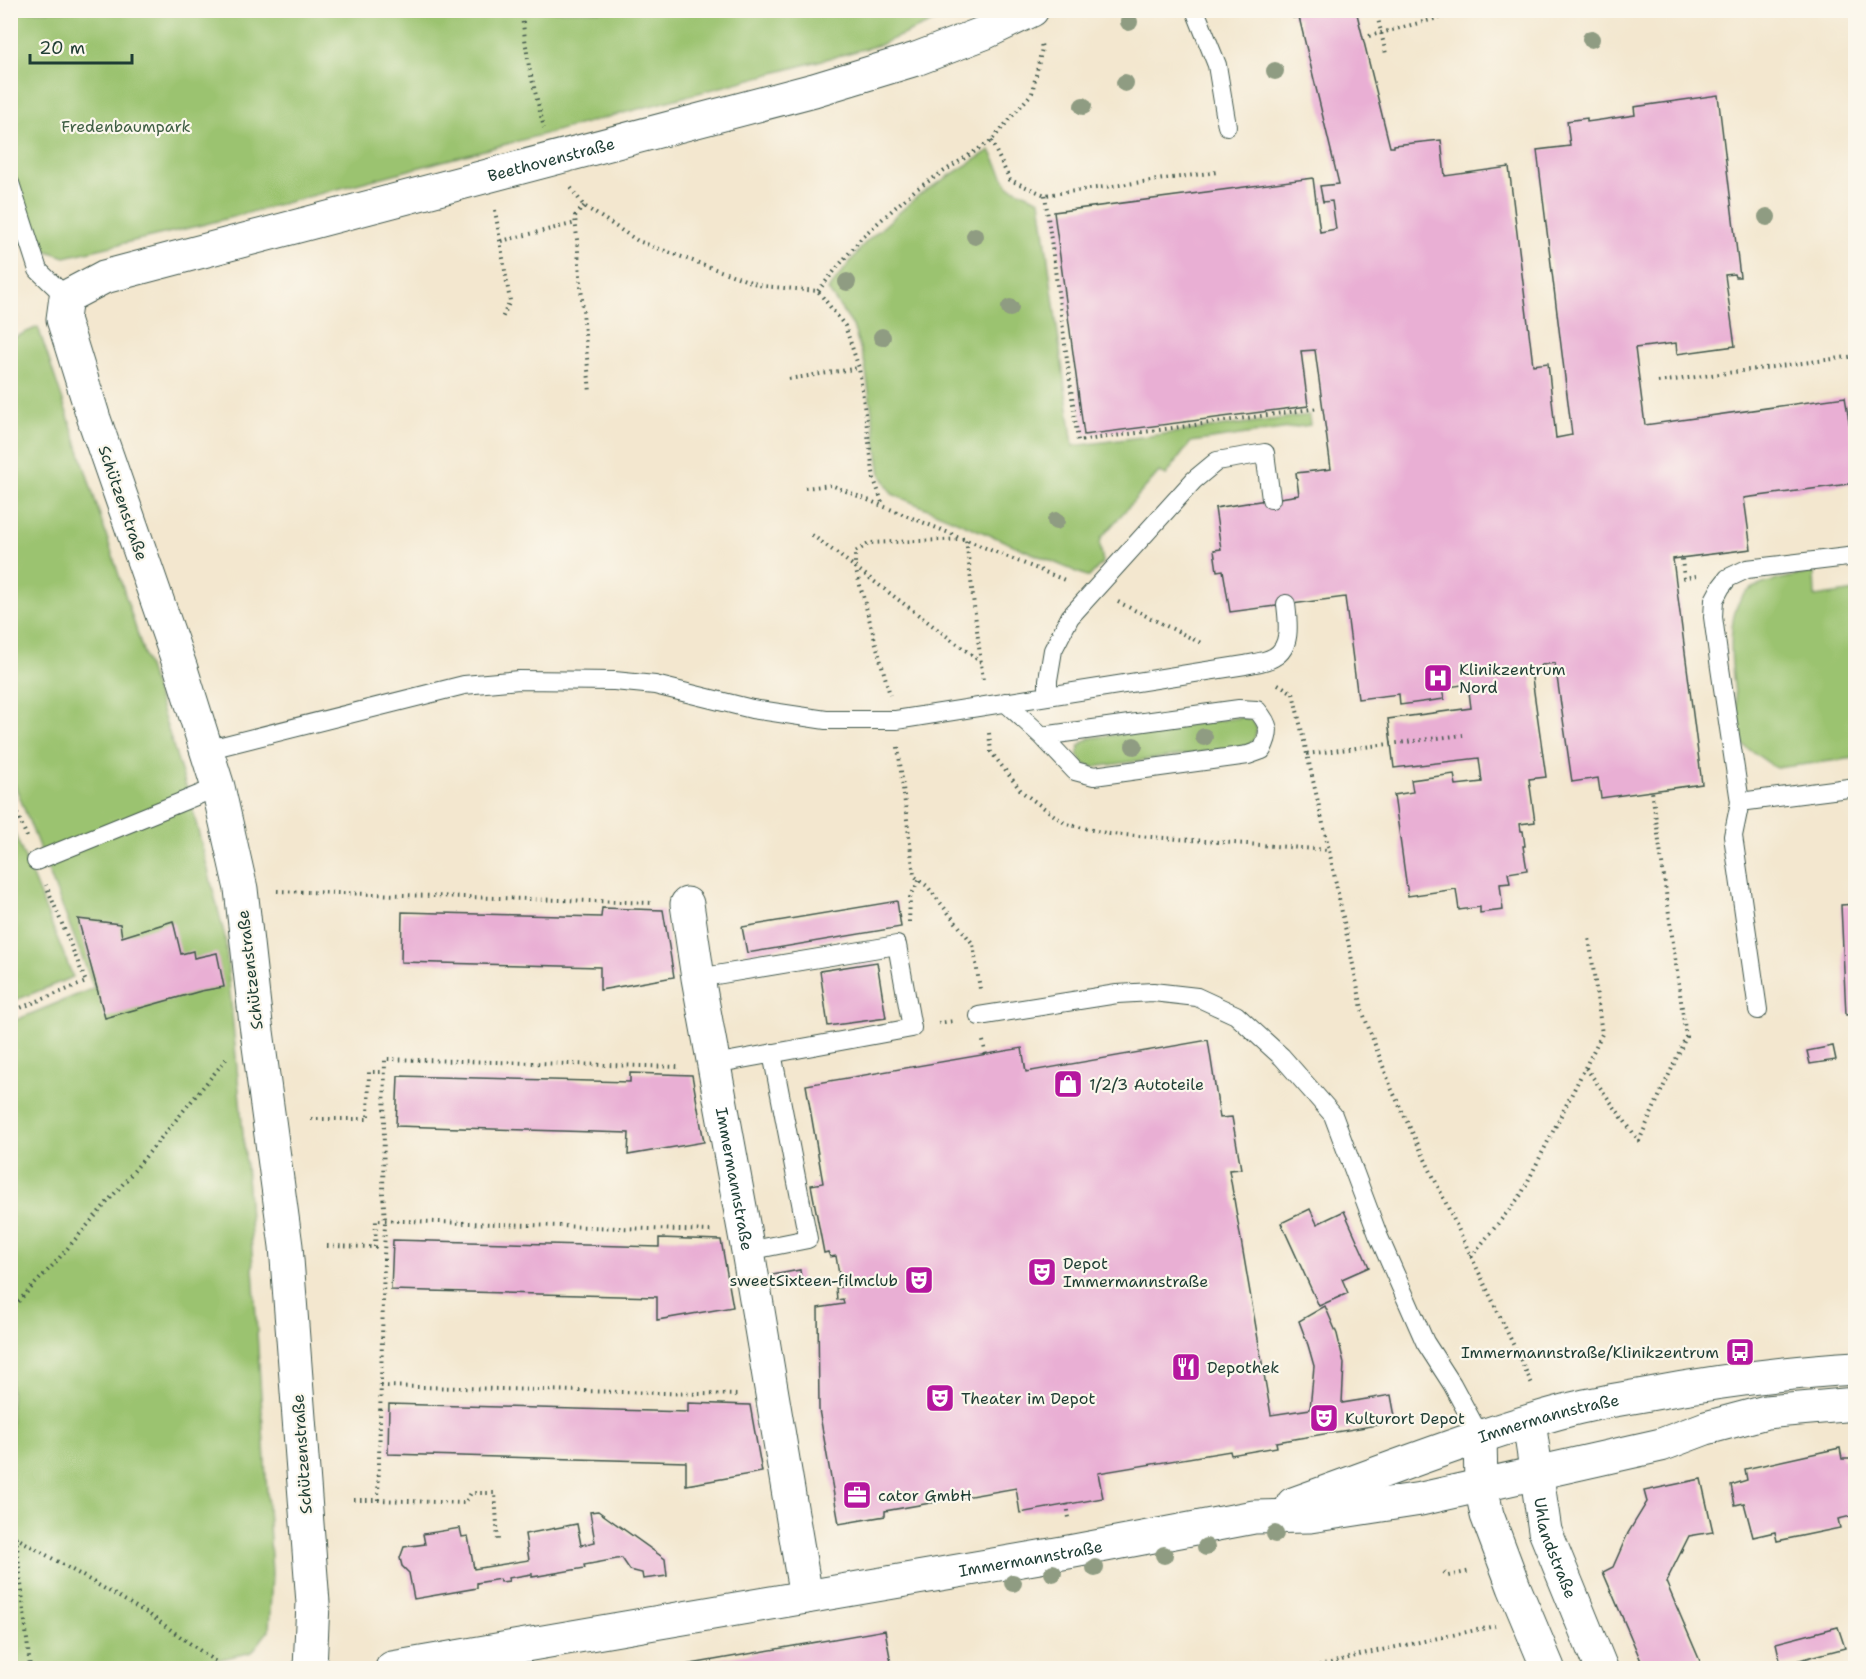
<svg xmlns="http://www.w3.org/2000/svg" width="1866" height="1679" font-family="'Shantell Sans',sans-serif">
  <rect width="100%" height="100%" fill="#fbf7ec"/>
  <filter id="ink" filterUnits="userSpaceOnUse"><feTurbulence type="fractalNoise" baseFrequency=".0167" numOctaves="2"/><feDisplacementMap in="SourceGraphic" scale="12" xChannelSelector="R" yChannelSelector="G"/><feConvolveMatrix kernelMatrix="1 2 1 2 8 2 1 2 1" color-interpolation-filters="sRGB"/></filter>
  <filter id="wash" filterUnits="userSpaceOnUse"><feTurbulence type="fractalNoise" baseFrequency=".008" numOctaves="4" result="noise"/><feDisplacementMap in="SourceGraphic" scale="24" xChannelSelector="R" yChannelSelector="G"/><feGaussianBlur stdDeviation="1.35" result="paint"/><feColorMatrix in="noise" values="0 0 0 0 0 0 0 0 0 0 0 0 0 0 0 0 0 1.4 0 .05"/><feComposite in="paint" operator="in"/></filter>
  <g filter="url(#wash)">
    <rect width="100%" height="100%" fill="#f3e7cf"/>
    <g fill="#9bc36f" stroke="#5d8052" stroke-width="1.5">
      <polygon points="11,11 958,11 879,45 206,224 65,257 15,240 11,242"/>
      <polygon points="990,150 1008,186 1040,200 1073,446 1309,415 1310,425 1191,442 1166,475 1159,472 1101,538 1100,545 1103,562 1089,577 892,494 881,475 865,364 853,326 828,290 865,243 919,195"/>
      <polygon points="38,327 75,437 190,799 225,937 248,1188 272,1573 269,1630 252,1652 181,1668 11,1668 11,1022 94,988 11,775 11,339"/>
      <path d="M1814,572l1,25 40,-6v167l-79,10 -33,-23c-5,-33 -26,-131 4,-153 14,-11 49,-16 67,-20z"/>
      <polygon points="1243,717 1253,721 1257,729 1254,740 1248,746 1094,767 1084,764 1078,755 1079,745 1090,738"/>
      <polygon points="10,822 73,977 11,1002 10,1002"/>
    </g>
    <g id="blocks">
      <g fill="#e9afd4">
        <polygon points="1291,10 1356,10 1390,147 1394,147 1394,145 1441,140 1445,176 1509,167 1533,365 1548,363 1556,438 1572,435 1537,150 1570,146 1567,121 1587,118 1587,122 1635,115 1634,107 1718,95 1740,277 1735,277 1734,274 1725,275 1735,346 1677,354 1676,343 1635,348 1645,425 1845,397 1856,463 1856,483 1744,498 1751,549 1673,559 1702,784 1601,798 1598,778 1572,782 1555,663 1542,665 1532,678 1546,777 1529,779 1535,822 1520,824 1521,831 1523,831 1525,846 1523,846 1527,870 1508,873 1510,883 1500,884 1503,910 1480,913 1480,907 1459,910 1456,889 1408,896 1394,795 1413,792 1411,780 1454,774 1456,785 1482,782 1479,758 1394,768 1388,719 1471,708 1468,684 1442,688 1444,699 1400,705 1399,694 1358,699 1345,597 1230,612 1223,570 1217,571 1214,550 1221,549 1215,508 1299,495 1296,473 1331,469 1315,350 1301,351 1308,406 1084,435 1054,212 1313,178 1320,232 1336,229 1332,201 1323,202 1320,186 1339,184 1299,17 1293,18"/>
        <polygon points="897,901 901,927 747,953 742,927"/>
        <polygon points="1856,904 1856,1014 1846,1015 1841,905"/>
        <polygon points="602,908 663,910 674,977 600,990 600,967 401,962 402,912 601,917"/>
        <polygon points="78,919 120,924 122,937 173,921 181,954 193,951 194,958 217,953 224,987 201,991 105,1018"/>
        <polygon points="877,962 886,1018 828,1026 820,971"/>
        <polygon points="1208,1040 1220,1118 1232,1117 1241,1169 1229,1170 1271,1415 1310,1409 1314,1366 1308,1345 1299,1321 1325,1306 1337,1334 1344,1363 1342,1403 1391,1395 1396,1422 1276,1442 1277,1447 1231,1455 1230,1451 1098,1473 1103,1498 1020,1513 1016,1488 885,1511 885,1516 839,1524 819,1410 818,1308 844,1304 843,1299 837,1300 836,1288 841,1287 836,1256 830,1257 828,1252 824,1253 811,1185 823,1183 806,1085 1022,1048 1026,1072"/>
        <polygon points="1833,1046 1836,1060 1810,1064 1807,1051"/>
        <polygon points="630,1073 692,1075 704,1142 628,1155 629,1133 396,1126 398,1076 630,1082"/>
        <polygon points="1310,1209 1317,1224 1344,1211 1369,1267 1342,1279 1348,1293 1319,1306 1281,1223"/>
        <polygon points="659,1238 721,1240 733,1307 657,1320 657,1297 391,1290 393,1240 659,1247"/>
        <polygon points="800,1270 802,1285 775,1289 772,1275"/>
        <polygon points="688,1403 750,1405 762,1472 686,1485 686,1462 388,1454 389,1404 688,1412"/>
        <polygon points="1840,1448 1842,1459 1856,1459 1856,1515 1838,1519 1840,1528 1777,1541 1775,1532 1753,1537 1744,1503 1735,1505 1731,1485 1747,1480 1745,1469"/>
        <polygon points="1701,1479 1713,1532 1689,1536 1666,1582 1703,1668 1644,1668 1603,1572 1613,1567 1628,1533 1647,1502 1644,1491"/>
        <polygon points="598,1511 665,1559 667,1576 643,1579 642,1573 630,1570 622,1558 584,1565 585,1568 532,1577 532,1574 508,1578 509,1581 501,1582 500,1579 477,1583 477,1588 414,1599 409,1573 402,1566 400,1558 404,1547 425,1544 423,1534 460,1528 462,1537 468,1536 474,1569 529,1560 525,1534 577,1524 581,1545 595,1542 590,1512"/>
        <polygon points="1838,1627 1845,1648 1781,1665 1776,1643"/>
        <polygon points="885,1630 892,1668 675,1668 674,1667"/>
      </g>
    </g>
  </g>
  <g filter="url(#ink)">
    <use href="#blocks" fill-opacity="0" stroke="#3f564b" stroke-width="1.5"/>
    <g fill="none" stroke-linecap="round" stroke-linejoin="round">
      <g stroke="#3f564b" stroke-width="20">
        <g id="lane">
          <polyline points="1195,10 1217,65 1227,126"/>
          <polyline points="10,183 38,270 66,297"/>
          <polyline points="1048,695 1048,680 1053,650 1070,617 1194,480 1217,461 1265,453 1271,499"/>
          <path d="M1005,702l37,34 33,35 19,5 154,-21 14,-5c9,-18 8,-25 -5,-40l-18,-1 -197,27"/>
          <path d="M206,750l258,-65 55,-5 95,1 41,4 97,24 74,11h70l349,-55c9,-2 21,-3 29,-8 18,-10 14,-35 12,-53"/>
          <polyline points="1740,802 1720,668 1713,617 1714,600 1721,587 1728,578 1747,569 1856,556"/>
          <polyline points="36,861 218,787"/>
          <polyline points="698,978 897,945 912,1028 714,1064"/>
          <polyline points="1758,1010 1733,836 1740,802 1856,787"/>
          <polyline points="979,1016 1117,994 1153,992 1197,997 1236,1015 1282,1057 1333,1115 1378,1235 1425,1342 1452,1384 1480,1436"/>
          <polyline points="748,1251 808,1239 772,1053"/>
        </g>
      </g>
      <g stroke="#3f564b" stroke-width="35">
        <g id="street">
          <path id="s1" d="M687,904l11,74 50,273 58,346"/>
          <path id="s2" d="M1529,1422l16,109 56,137"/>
          <polyline points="1480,1436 1481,1486 1487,1515 1514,1587 1548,1668"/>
          <path id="s3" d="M310,1668l3,-65 -27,-357 -30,-222 -15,-135 -23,-102 -37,-118 -87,-250 -31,-100 3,-22 38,-20 710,-187 102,-31 68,-26 48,-23"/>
        </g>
      </g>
      <g stroke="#3f564b" stroke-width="35">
        <g id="secondary">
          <path id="s4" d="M1293,1504c93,-33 184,-70 279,-95 24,-6 48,-10 72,-14 70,-13 140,-23 212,-27"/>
          <path id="s5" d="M392,1668l682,-117 180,-34 56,-1 111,-17 240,-54 45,-17 60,-16 90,-8"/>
        </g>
      </g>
      <g stroke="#3f564b" stroke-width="4" stroke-dasharray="1.5 4.5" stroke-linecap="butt">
        <polyline points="521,10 529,67 544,128"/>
        <polyline points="1376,10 1386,54"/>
        <polyline points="1369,36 1465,11"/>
        <polyline points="991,141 1010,180 1045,195 1217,172"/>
        <polyline points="571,188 584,206 638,241 762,286 818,291 845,326 859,368 874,479 883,505"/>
        <polyline points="1045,195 1078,441 1319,408"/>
        <polyline points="584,206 575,216 590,393"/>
        <polyline points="495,210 510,301 502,318"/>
        <polyline points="501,241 576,223"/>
        <polyline points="818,291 863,236 915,190 991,141 1032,93 1042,48 1041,44"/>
        <polyline points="789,379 859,368"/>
        <polyline points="1658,382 1856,356"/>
        <polyline points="805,488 831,485 1067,581"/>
        <polyline points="812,535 855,567 890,695"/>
        <polyline points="1682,559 1684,578 1696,576"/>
        <polyline points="1118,602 1203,644"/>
        <polyline points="981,662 855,567 855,552 870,543 966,539 983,680"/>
        <polyline points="1278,684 1293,693 1329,850 1363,1013 1392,1090 1533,1386"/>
        <polyline points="989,733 991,752 1022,792 1066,824 1110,834 1329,850"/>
        <polyline points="898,747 914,876 927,886 973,944 980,989"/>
        <polyline points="1307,754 1463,735"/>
        <polyline points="10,797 27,837"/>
        <polyline points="277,891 654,903"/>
        <polyline points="909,922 910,898 919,880"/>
        <polyline points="10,1012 86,982 46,885"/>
        <polyline points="938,1023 955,1021"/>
        <polyline points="983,1041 986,1055"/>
        <polyline points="1586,1068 1639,1141 1686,1037 1652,791"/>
        <polyline points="311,1119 368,1119 369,1072 384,1072"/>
        <polyline points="327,1246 375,1247 376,1220 712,1231"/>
        <polyline points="1471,1257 1521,1195 1602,1034 1589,937"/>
        <polyline points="10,1310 54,1264 128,1178 227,1058"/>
        <polyline points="381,1386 740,1395"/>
        <polyline points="354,1500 378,1500 385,1220 383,1194 385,1059 680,1067"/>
        <polyline points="378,1500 465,1503 471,1493 495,1493 498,1541"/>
        <polyline points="1067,1504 1069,1518"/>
        <polyline points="10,1534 150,1615 216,1662"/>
        <polyline points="16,1537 30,1668"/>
        <polyline points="1444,1572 1448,1576 1471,1571"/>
        <polyline points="1313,1668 1363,1654 1495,1626"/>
      </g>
      <use href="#lane" stroke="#fff" stroke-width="18"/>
      <use href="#street" stroke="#fff" stroke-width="33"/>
      <use href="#secondary" stroke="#fff" stroke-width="33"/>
    </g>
    <g fill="#8f9c82">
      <circle cx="1129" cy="22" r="9"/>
      <circle cx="1591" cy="39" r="9"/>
      <circle cx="1275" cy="71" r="9"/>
      <circle cx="1125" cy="83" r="9"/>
      <circle cx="1083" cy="106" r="9"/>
      <circle cx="1767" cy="217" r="9"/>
      <circle cx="975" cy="236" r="9"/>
      <circle cx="847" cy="282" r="9"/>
      <circle cx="1010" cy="308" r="9"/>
      <circle cx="882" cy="337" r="9"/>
      <circle cx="1056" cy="521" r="9"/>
      <circle cx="1204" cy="737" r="9"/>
      <circle cx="1134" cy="746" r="9"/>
      <circle cx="1275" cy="1534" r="9"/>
      <circle cx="1206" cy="1547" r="9"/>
      <circle cx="1164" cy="1555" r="9"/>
      <circle cx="1095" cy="1568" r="9"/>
      <circle cx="1053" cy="1573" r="9"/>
      <circle cx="1013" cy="1583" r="9"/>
    </g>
  </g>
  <defs>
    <g id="hospital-square" transform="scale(1.5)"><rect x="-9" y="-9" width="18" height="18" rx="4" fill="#b5179e" stroke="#fbf7ec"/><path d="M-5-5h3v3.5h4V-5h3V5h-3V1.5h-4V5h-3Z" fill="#fff"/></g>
    <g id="shop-square" transform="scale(1.5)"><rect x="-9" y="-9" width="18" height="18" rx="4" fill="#b5179e" stroke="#fbf7ec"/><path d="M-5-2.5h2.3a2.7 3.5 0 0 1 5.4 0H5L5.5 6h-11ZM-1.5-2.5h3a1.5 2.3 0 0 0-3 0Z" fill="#fff"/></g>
    <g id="theatre-square" transform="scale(1.5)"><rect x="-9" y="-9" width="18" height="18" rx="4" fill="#b5179e" stroke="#fbf7ec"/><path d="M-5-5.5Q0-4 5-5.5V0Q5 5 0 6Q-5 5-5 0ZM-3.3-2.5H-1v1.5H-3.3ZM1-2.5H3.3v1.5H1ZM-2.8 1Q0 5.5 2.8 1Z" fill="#fff"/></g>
    <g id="bus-square" transform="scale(1.5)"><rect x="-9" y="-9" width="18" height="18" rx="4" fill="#b5179e" stroke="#fbf7ec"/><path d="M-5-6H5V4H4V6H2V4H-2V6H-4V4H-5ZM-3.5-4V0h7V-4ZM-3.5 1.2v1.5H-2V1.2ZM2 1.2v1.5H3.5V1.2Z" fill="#fff"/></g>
    <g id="restaurant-square" transform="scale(1.5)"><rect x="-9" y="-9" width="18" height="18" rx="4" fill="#b5179e" stroke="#fbf7ec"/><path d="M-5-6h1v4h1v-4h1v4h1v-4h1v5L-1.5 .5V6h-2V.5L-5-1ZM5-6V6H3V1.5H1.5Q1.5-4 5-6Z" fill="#fff"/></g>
    <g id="office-square" transform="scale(1.5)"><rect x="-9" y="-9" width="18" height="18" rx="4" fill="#b5179e" stroke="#fbf7ec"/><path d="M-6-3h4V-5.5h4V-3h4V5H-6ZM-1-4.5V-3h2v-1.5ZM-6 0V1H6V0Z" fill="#fff"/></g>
  </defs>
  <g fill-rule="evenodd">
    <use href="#hospital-square" x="1438" y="678"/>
    <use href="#shop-square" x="1068" y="1084"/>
    <use href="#theatre-square" x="1042" y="1272"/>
    <use href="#theatre-square" x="919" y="1280"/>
    <use href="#bus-square" x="1740" y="1352"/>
    <use href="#restaurant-square" x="1186" y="1367"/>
    <use href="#theatre-square" x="940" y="1398"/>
    <use href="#theatre-square" x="1324" y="1418"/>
    <use href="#office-square" x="857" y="1495"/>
  </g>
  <g text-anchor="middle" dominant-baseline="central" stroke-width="4.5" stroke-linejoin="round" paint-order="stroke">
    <g font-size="16" fill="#3e5e43" stroke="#fbf7ec">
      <text x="126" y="126">Fredenbaumpark</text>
    </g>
    <g font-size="16" fill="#1f3d34" stroke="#fbf7ec">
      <text stroke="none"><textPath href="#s3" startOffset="1908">Beethovenstraße</textPath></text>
      <text transform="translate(123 503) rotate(71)">Schützenstraße</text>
      <text transform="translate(250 970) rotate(-97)">Schützenstraße</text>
      <text stroke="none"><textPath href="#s1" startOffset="279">Immermannstraße</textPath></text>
      <text stroke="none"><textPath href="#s4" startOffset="270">Immermannstraße</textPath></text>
      <text transform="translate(302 1454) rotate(-94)">Schützenstraße</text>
      <text stroke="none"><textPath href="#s2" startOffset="129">Uhlandstraße</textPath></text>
      <text stroke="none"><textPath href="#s5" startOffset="648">Immermannstraße</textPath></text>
    </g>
    <g font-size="16" fill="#1f3d34" stroke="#fbf7ec" text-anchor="start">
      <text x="1459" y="669">Klinikzentrum<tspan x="1459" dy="18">Nord</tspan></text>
      <text x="1089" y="1084">1/2/3 Autoteile</text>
      <text x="1063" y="1263">Depot<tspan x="1063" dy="18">Immermannstraße</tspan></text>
      <text x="898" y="1280" text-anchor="end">sweetSixteen-filmclub</text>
      <text x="1719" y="1352" text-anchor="end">Immermannstraße/Klinikzentrum</text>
      <text x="1207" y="1367">Depothek</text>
      <text x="961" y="1398">Theater im Depot</text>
      <text x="1345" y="1418">Kulturort Depot</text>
      <text x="878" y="1495">cator GmbH</text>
    </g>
  </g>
  <rect width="1866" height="1679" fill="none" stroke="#fbf7ec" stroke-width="36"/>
  <path d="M30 54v9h102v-9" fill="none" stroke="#1f3d34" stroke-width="3"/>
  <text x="39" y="54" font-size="18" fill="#1f3d34" stroke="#fbf7ec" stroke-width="4.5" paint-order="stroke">20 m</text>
</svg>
